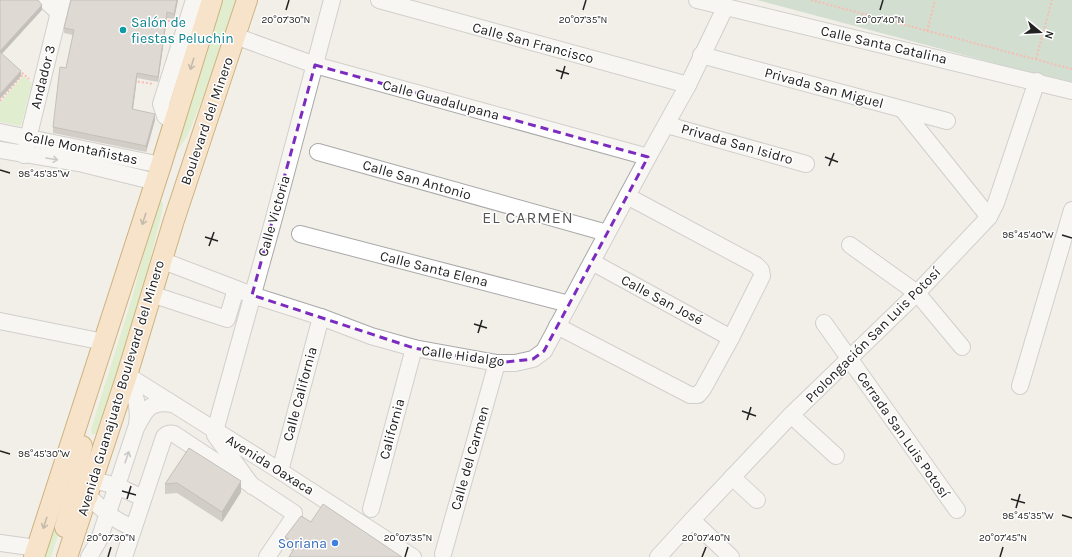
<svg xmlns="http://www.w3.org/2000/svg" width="1072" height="557" font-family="Karla,sans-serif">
  <rect width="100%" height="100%" fill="#f2efe9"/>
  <g fill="#cdebb0">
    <polygon points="222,0 238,0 222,49 192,125 186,138 178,150 175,149"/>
    <polygon points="23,76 32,83 21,126 0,122 0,103"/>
    <polygon points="162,201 163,204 162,212 137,314 98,434 92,434 91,429 132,298 156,207 158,202"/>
    <polygon points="60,504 67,508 51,557 44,557"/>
  </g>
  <polygon fill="#aacbaf" points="757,0 1072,0 1072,84"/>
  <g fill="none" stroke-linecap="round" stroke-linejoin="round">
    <g stroke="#a9a9a9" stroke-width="18">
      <g id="minor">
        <polyline points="45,0 59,13"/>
        <polyline points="379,0 688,85"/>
        <polyline points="697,0 1072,91"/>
        <polyline points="235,36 315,65 648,157"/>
        <polyline points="701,55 947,121"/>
        <polyline points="902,109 989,217"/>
        <polyline points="174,122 165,116 161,104 194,0"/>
        <polyline points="667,125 806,164"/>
        <polyline points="0,132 161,165"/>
        <polyline points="0,150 79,163 156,182"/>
        <polyline points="318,152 607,233"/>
        <polyline points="24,155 62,0"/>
        <polyline points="300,234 569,304"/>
        <polyline points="850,245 917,293 962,347"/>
        <polyline points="161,260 252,295 321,317 371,336 414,348 497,363 515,363 533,359 544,351 648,157 688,85 725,8"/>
        <polyline points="592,262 731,338"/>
        <polyline points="151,294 227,319 236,289"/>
        <polyline points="0,321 104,342"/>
        <polyline points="824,323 957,510"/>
        <polyline points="557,326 690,395 698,395 703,389 731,338 762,276 761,270 756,265 627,196"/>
        <polyline points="127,375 280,471 413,557"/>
        <path d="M127,375c7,17 13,31 10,50"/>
        <polyline points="1020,386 1072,210"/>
        <polyline points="791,415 836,456"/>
        <polyline points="280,471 321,317"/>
        <polyline points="732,477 757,500"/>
        <polyline points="93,480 117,486 143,498"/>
        <polyline points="252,486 215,435 215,431 274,218 332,0"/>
        <path d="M88,496c16,15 24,23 45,32"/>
        <polyline points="371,509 414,348"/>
        <polyline points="692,520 731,557"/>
        <polyline points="0,543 37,548"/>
        <polyline points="443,554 497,363"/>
        <path d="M89,557l10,-17 37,-112c9,-18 14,-28 36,-24"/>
        <path d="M124,557l40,-120c3,-4 6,-4 10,-3l120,79v4l-27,40"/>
        <polyline points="658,557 692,520 791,415 917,293 989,217 996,203 1037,81"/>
      </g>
    </g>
    <g stroke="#a06b00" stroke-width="22">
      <g id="major">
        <polyline points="82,446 76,472 78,483 88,496"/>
        <polyline points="60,493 66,495 72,502 65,527"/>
        <polyline points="34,557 161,165 212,0"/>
        <polyline points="67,557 127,375 174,220 247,0"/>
      </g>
    </g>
    <g stroke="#fa8072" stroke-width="2" stroke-dasharray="2 2" stroke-linecap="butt">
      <polyline points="811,0 1072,69"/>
      <polyline points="164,20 173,22"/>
      <polyline points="927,31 935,0"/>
      <polyline points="1036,59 1052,0"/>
      <polyline points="19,70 29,79"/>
      <polyline points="134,81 154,84"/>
      <polyline points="0,101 23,74"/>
    </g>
    <use href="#minor" stroke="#fff" stroke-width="16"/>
    <use href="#major" stroke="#fcd6a4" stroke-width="20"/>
  </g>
  <g fill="#aba49e">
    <polygon points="178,0 174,19 167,18 158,82 137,78 133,110 155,120 146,152 53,133 53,127 66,68 73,35 64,33 64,28"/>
    <polygon points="189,448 241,492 222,522 177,493 165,494 165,484"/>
    <polygon points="311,522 292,551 285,547 285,537"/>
  </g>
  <g fill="#8b8681">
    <polygon points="177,0 178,0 174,19 174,14"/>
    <polygon points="42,5 42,10 0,56 0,51"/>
    <polygon points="167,12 167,18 158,82 158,77"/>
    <polygon points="21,71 21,76 0,99 0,94"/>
    <polygon points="137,73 137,78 132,115 132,109"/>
    <polygon points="155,114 155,120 146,152 146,146"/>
    <polygon points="241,481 241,492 222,522 222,512"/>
  </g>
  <g fill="#c7bfb8" stroke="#8b8681">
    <polygon points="0,0 38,0 42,5 0,51"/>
    <polygon points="71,0 177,0 174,14 167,12 158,77 137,73 132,109 155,114 146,146 53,127 60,67 66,68 74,30 64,28"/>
    <polygon points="0,52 21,71 0,94"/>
    <polygon points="189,448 241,481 222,512 177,483 165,484"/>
    <polygon points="323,504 402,557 289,557 297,544 285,537 301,516 311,522"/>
  </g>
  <defs><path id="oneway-shaft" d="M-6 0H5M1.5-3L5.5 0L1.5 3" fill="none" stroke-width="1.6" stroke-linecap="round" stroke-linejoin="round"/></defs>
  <g stroke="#8f7c63">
    <use href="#oneway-shaft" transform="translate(192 64) rotate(107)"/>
    <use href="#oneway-shaft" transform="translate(144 219) rotate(108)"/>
    <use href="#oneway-shaft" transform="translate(45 523) rotate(108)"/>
  </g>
  <g stroke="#9c9c9c">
    <use href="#oneway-shaft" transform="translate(52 159) rotate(9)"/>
    <use href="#oneway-shaft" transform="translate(127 457) rotate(-71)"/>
  </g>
  <path d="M0 0H1072V557H0ZM315,65l333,92 -104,194 -11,8 -36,4 -83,-15 -162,-53z" fill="#f2efe9" fill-opacity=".55" fill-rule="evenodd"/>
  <path fill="none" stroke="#7b2cbf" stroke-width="3" stroke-dasharray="8 5" stroke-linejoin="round" d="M315,65l333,92 -104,194 -11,8 -36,4 -83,-15 -162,-53z"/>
  <path fill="none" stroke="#222" stroke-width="1.5" d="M286,10l3,-10M583,10l3,-10M880,10l3,-10M556,70l13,4M561,79l4,-13M825,157l13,5M829,166l5,-13M0,170l10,3M1062,235l10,3M205,237l13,4M209,246l5,-14M474,324l13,4M478,333l4,-13M742,411l14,5M747,420l4,-13M0,451l10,3M122,491l14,4M127,499l4,-13M1011,499l14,4M1016,508l4,-14M1062,515l10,3M108,557l3,-10M405,557l3,-10M702,557l4,-10M1000,557l3,-10"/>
  <circle fill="#0f9aa8" stroke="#fff" stroke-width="1.5" cx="123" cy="30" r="4"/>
  <circle fill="#3f7fe0" stroke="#fff" stroke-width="1.5" cx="335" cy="543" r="4"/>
  <g text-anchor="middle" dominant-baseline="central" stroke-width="3" stroke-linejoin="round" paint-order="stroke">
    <g font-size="14" fill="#0d838f" stroke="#fff" text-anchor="start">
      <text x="131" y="22">Salón de<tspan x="131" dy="16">fiestas Peluchin</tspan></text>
    </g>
    <g font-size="14" fill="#222" stroke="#fff">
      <text transform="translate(533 43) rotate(15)">Calle San Francisco</text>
      <text transform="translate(884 45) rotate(13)">Calle Santa Catalina</text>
      <text transform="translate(43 77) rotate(-76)">Andador 3</text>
      <text transform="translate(824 88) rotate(15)">Privada San Miguel</text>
      <text transform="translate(441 100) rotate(15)">Calle Guadalupana</text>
      <text transform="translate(207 121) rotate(-71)">Boulevard del Minero</text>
      <text transform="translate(737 144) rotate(16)">Privada San Isidro</text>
      <text transform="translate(81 148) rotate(12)">Calle Montañistas</text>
      <text transform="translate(417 180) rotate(16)">Calle San Antonio</text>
      <text transform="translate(274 216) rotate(-74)">Calle Victoria</text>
      <text transform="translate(434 269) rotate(14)">Calle Santa Elena</text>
      <text transform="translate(662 300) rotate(28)">Calle San José</text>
      <text transform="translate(873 335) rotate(-45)">Prolongación San Luis Potosí</text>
      <text transform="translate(463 356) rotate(8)">Calle Hidalgo</text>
      <text transform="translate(121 388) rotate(-73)">Avenida Guanajuato Boulevard del Minero</text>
      <text transform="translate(300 394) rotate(-75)">Calle California</text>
      <text transform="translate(392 429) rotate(-75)">California</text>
      <text transform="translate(903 435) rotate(55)">Cerrada San Luis Potosí</text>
      <text transform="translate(470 458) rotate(-74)">Calle del Carmen</text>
      <text transform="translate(270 465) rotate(32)">Avenida Oaxaca</text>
    </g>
    <g font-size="14" fill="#366cbe" stroke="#fff" text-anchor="end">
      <text x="327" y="543">Soriana</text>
    </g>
    <g font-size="16" letter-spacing="1" fill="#555" stroke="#fff">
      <text x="528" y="217">EL CARMEN</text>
    </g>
  </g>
  <g font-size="10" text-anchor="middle" fill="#222" stroke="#fff" stroke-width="3" stroke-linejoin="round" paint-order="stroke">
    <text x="286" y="23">20°07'30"N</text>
    <text x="583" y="23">20°07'35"N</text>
    <text x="880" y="23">20°07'40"N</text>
    <text x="44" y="177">98°45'35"W</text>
    <text x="1028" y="238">98°45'40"W</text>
    <text x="44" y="457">98°45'30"W</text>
    <text x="1028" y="519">98°45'35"W</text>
    <text x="111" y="541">20°07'30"N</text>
    <text x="408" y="541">20°07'35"N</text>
    <text x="706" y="541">20°07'40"N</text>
    <text x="1003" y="541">20°07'45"N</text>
  </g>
  <g transform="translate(1040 32) rotate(108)" stroke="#ffffff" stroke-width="3" paint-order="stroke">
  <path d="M0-3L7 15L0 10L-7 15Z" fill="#222222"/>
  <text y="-6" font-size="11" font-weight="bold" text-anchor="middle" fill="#222222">N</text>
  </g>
</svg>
